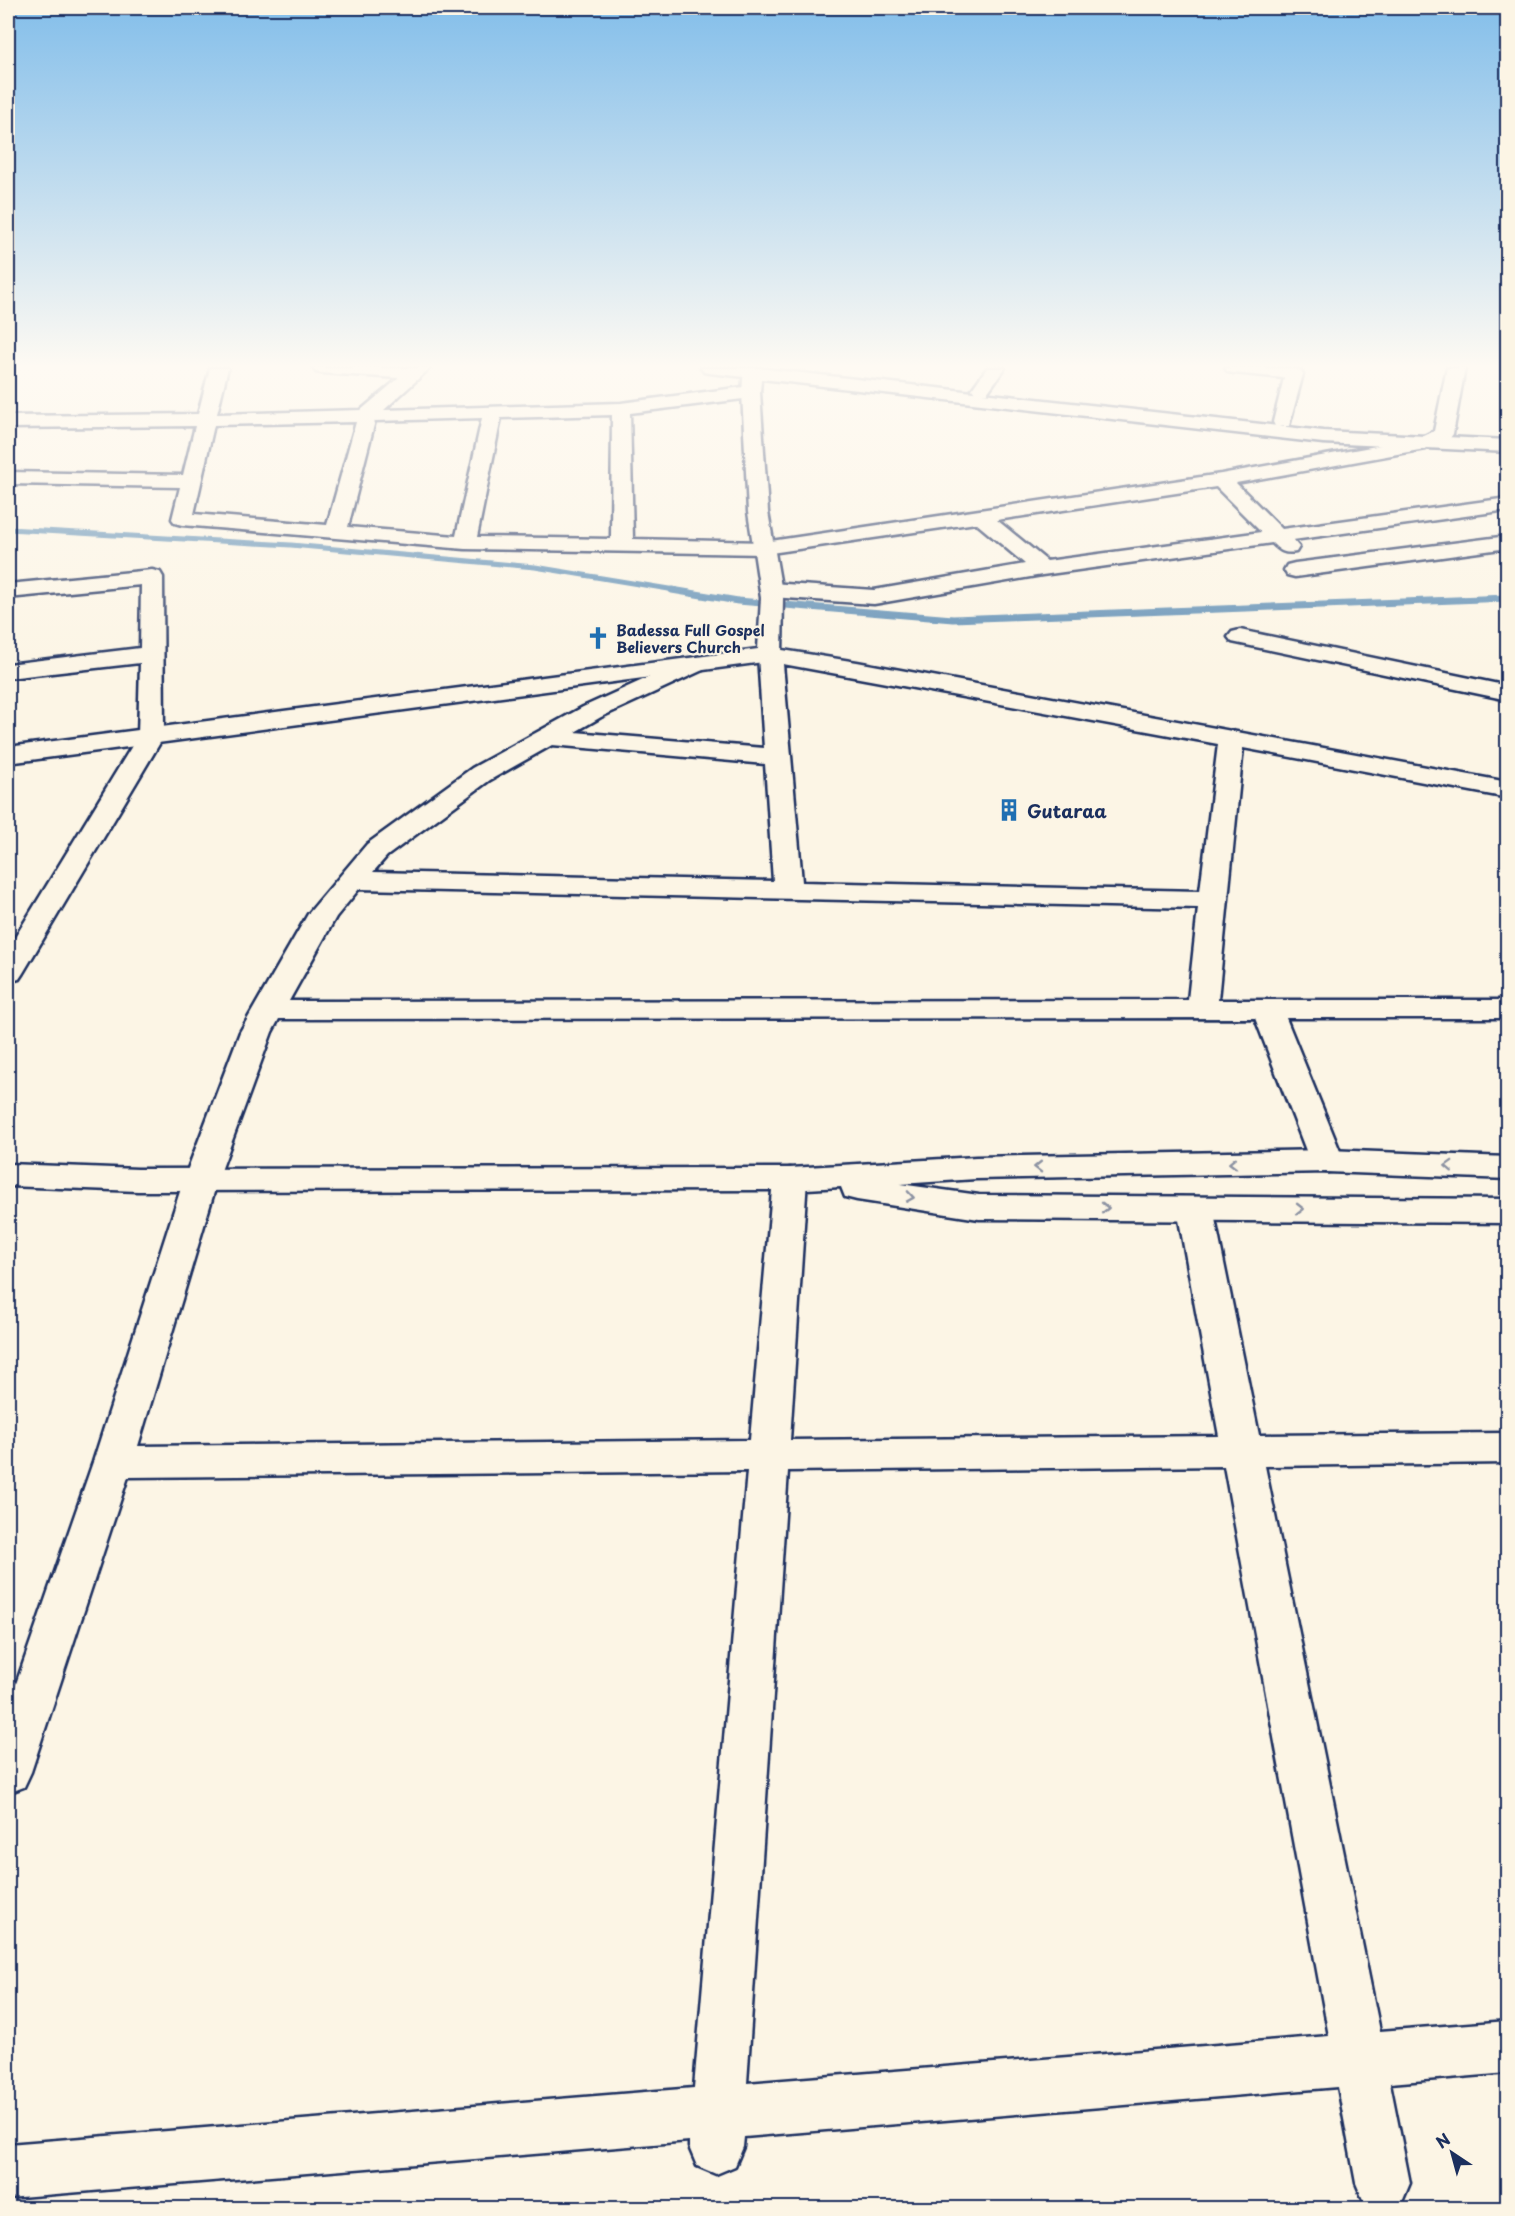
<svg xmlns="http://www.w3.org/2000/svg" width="1515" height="2216" font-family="'Playpen Sans',sans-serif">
  <rect width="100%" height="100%" fill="#fcf5e5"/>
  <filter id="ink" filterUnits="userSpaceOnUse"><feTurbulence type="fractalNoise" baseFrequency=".0167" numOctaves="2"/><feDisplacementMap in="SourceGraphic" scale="12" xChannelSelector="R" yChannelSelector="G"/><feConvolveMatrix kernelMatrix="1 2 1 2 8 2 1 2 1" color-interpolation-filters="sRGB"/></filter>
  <g filter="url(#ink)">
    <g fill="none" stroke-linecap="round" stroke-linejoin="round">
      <polyline stroke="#5f8eb4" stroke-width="5" points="8,529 291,545 535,567 681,591"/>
      <polyline stroke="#5f8eb4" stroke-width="7" points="672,590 738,601 953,619 1508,598"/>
      <g stroke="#1b2f5e" stroke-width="5">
        <g id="street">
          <path d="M210,368h18l-11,46 144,-4 38,-32 -77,-5 -6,-1 -3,-4h117l-46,42 237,-7 130,-17 6,2 3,4 -3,4 -6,2 -121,15 3,126 131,3 457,-68 199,-36 14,-7 13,-63h18l-12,66 -3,4 -25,11 -189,34 46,46 226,-31v12l-215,30 6,7 -3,5c-12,2 -16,-1 -24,-9l-230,32 -168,29 -103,-7 -8,-2 -3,-5 3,-5 8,-2 103,7 151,-26 -49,-41 -212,31 -299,-5 -283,-24 -7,-2 -3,-4 8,-32 -172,-3v-12l175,3 12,-49 -187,2v-12l190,-2zM612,415l-1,124 -134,-2 24,-119zM482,418l-26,118 -108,-9 27,-106zM356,422l-29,103 -133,-11 20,-89zM1216,487l45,45 -214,29 -50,-41z"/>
          <polygon points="987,368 1005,368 987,393 975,393 972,389"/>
          <polygon points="1225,368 1286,368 1300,370 1303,374 1289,426 1275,426 1273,422 1284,378 1234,373 1228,372"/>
          <polygon points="1508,536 1508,548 1295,577 1287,575 1284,570 1287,565 1295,563"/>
          <polygon points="152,570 160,572 163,577 164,736 23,973 19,979 8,982 8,949 138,736 140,663 8,678 8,664 140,648 141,585 8,598 8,584"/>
          <polygon points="1240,630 1508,686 1508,700 1232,642 1228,637 1232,632"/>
          <path d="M770,648l87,14 651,120v16l-265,-50 -25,252h290v18h-222l58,143 -5,8 -12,3 -12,-3 -5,-8 -55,-143 -976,1 -7,13 -54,147 -80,267 612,-6 23,-261 5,-8 12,-3 12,3 5,8 -17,261 429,-4 -42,-227 6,-8 12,-4 12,4 6,8 46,226 249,-2v30l-243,3 115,565 128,-10v52l-118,10 20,100 -8,19c-15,7 -23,7 -38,0l-8,-19 -18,-96 -594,50 -1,10 -8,19 -19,8 -19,-8 -8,-19v-6l-681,57v-54l686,-56 53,-617 -619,6 -97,295 -7,15 -16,6v-86l85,-245 91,-283 56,-147 68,-118 59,-70 105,-76 111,-61 106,-48 8,-2 8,2 4,5 -4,5 -104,48 -26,15 189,16 -6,-93 4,-5zM783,664l435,80 -18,147 -398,-9zM552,745l213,19 8,117 -400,-9 14,-16 103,-76zM359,889l839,19 -10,92 -899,1 47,-84zM1224,1466l105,570 -582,47 41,-612z"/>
        </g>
      </g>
      <g stroke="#1b2f5e" stroke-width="5">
        <g id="secondary">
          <polygon points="744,368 762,368 760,392 768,512 783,598 782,655 778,660 8,763 8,747 758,649 761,598 748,512 742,392"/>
          <polygon points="1327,1150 1508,1157 1508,1179 1327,1172 976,1179 900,1184 979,1195 1508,1199 1508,1223 979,1219 857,1200 845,1197 841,1187 790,1190 138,1191 8,1186 8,1164 138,1169 790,1168 976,1157"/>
        </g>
      </g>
      <g stroke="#1b2f5e" stroke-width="5">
        <polygon id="primary" points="701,368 757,368 1323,431 1508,440 1508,452 1323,443 710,373 704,372"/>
      </g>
      <use href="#street" fill="#fcf5e5" fill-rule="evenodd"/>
      <use href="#secondary" fill="#fcf5e5" fill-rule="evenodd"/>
      <use href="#primary" fill="#fcf5e5" fill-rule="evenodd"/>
    </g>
    <defs><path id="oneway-chevron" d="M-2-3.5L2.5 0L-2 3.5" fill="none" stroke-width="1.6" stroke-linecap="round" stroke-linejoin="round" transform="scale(1.5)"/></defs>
    <g stroke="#8c92a2">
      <use href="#oneway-chevron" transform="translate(1233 1163) rotate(179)"/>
      <use href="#oneway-chevron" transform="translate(1449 1166) rotate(-178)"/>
      <use href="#oneway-chevron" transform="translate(1038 1167) rotate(179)"/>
      <use href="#oneway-chevron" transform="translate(910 1197) rotate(9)"/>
      <use href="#oneway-chevron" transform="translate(1105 1208)"/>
      <use href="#oneway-chevron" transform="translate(1300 1209)"/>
    </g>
  </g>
  <linearGradient id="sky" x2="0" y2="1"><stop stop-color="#83beea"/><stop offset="0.54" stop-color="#fefaf3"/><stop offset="1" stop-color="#fefaf3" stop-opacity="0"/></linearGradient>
  <rect width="1515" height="678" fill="url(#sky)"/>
  <defs>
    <g id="church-bare" transform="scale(1.8)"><path d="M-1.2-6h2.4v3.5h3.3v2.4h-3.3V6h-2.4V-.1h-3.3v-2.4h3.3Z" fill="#1f6fb2" stroke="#fcf5e5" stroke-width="2.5" paint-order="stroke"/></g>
    <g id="building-bare" transform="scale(1.8)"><path d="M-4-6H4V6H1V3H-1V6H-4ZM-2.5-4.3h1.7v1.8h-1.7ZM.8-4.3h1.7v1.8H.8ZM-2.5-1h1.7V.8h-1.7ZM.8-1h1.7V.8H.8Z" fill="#1f6fb2" stroke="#fcf5e5" stroke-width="2.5" paint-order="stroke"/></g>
  </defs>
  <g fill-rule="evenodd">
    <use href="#church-bare" x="598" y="638"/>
    <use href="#building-bare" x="1009" y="810"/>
  </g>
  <g text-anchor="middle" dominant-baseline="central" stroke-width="4.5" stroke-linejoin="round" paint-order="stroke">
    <g font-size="15" font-weight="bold" fill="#1b2f5e" stroke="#fcf5e5" text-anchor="start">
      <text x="616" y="629">Badessa Full Gospel<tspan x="616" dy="17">Believers Church</tspan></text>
    </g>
    <g font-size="18" font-weight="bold" fill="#1b2f5e" stroke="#fcf5e5" text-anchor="start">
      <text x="1027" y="810">Gutaraa</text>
    </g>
  </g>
  <rect width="1515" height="2216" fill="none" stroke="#fcf5e5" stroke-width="30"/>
  <rect x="15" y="15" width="1485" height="2186" fill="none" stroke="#1b2f5e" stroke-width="2" filter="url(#ink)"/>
  <g transform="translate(1452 2153) rotate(324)" stroke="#fcf5e5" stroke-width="4.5" paint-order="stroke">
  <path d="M0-4.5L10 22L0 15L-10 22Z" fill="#1b2f5e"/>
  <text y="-9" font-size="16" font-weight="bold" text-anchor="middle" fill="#1b2f5e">N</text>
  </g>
</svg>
